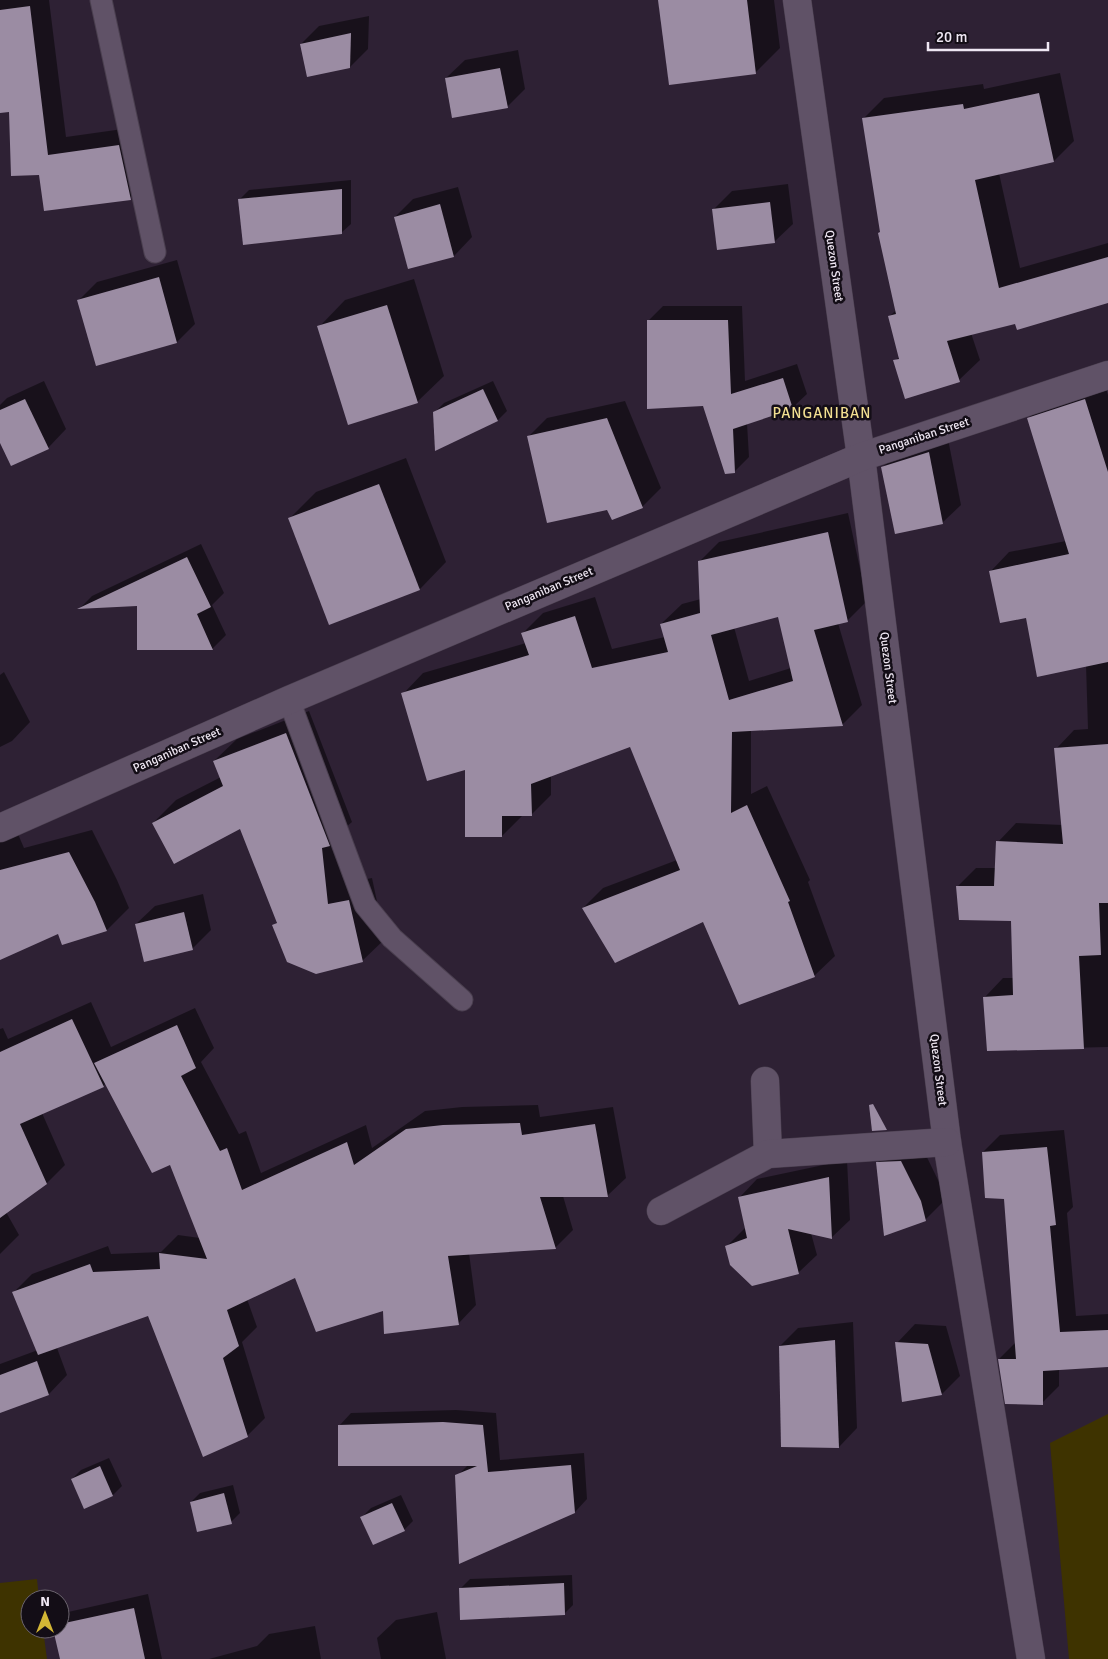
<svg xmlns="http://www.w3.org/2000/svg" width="1108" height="1659" font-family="Signika,sans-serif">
  <rect width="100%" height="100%" fill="#2e2134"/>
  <g fill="#3e3300">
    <polygon points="1108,1414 1108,1659 1069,1659 1050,1443"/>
    <polygon points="37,1579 39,1599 30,1599 30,1629 43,1629 47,1659 0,1659 0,1583"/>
  </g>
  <g fill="#0007" fill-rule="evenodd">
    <polygon points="0,0 49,0 66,137 137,127 148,180 130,198 40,174 10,110 0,111"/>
    <polygon points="659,0 774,0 780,48 755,73"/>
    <polygon points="369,16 368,49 350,67 301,44 319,26"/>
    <polygon points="518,50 525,89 507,107 446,78 465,60"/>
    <polygon points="1060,73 1074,141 1054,161 999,173 1020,268 1108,243 1108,302 971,333 980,360 959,380 895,361 900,356 890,316 896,310 881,231 863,119 884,98 983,84 984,89"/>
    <polygon points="351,180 351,224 341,233 240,199 249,190"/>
    <polygon points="788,184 793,224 774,242 714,209 732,191"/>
    <polygon points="458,187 472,237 454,256 395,217 413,199"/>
    <polygon points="177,260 195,324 177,342 79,300 97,282"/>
    <polygon points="414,279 444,376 417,402 319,327 345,300"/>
    <polygon points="663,306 742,306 745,381 797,364 807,394 792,408 747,423 749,457 734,472 704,405 648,321"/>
    <polygon points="44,381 66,429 48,448 0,440 0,405 7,398"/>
    <polygon points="493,381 507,411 498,420 436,449 435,412 444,403"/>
    <polygon points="1104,381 1108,395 1108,1047 988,1050 985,997 1003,978 1014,978 1012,920 957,887 976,868 996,868 998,842 1016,823 1063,825 1056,749 1074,730 1088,729 1086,665 1027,617 991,571 1009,552 1066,541 1028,419 1047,400"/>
    <polygon points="625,401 661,488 642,507 608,508 529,436 547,418"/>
    <polygon points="947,434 961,505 942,523 883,467 901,449"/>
    <polygon points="406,458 446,562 420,589 289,519 316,492"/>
    <path d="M848,513l19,88 -20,20 -9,2 24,82 -20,20 -91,5v64l16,-8 43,94 -2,2 27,74 -21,20 -111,-56 -120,-12 20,-20 74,-28 -47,-114 -79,29v20l-20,20 -9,1 -20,20 -36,-68 -63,-74 20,-21 103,-30 -3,-10 20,-20 52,-16 17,52 53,-12 -4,-13 21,-20 19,-5 -2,-37 20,-20zM779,615l12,53 -42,13 -15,-54z"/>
    <polygon points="201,544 224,593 212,605 226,635 212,649 138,605 80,608 92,596"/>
    <polygon points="4,672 30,722 12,741 0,747 0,675"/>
    <polygon points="309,711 352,822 345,828 351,882 372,878 385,939 362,961 274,925 278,921 241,828 153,823 176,800 221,777 214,761 237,739"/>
    <polygon points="92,830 117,880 129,908 107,930 63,943 59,933 0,958 0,841 18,834 24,848"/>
    <polygon points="203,894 211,930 193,948 145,960 136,924 155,906"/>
    <polygon points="91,1002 111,1047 195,1008 214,1048 201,1062 239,1134 246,1131 261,1173 366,1125 372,1148 425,1111 462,1107 538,1105 540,1117 613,1107 626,1178 607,1196 563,1196 573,1230 555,1248 469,1253 476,1305 458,1324 385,1310 295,1276 247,1299 257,1327 242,1342 265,1418 247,1436 149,1314 57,1348 67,1375 49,1394 0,1411 0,1364 38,1350 14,1292 32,1274 108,1246 111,1254 161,1252 178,1235 200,1238 171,1163 106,1083 103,1086 42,1113 65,1165 47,1183 6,1212 19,1235 0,1254 0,1029 3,1028 8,1039"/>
    <polygon points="1064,1130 1073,1207 1067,1213 1076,1316 1108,1314 1108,1366 1059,1369 1059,1386 1042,1403 999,1359 1016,1342 1005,1198 983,1152 1000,1135"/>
    <polygon points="920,1143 939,1182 944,1201 925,1220 877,1163 895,1145"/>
    <polygon points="847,1160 850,1220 831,1238 811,1233 817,1255 798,1273 727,1246 745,1228 739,1198 757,1179"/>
    <polygon points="853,1322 857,1428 839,1447 780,1346 798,1328"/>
    <polygon points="915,1324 946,1326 960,1376 942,1394 897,1343"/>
    <polygon points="456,1410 496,1413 500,1460 584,1453 587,1499 575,1512 457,1476 468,1465 339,1426 351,1413"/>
    <polygon points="109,1458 122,1486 113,1495 72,1479 81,1470"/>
    <polygon points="233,1485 240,1513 231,1522 191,1502 200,1493"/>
    <polygon points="401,1495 413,1521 404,1530 362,1517 371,1508"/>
    <polygon points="572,1575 573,1605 564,1614 461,1588 470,1579"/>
    <polygon points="148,1594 162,1659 61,1659 55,1629 60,1629 60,1620 68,1612"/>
    <polygon points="437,1612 446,1659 381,1659 377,1638 396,1620"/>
    <polygon points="315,1626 321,1659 209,1659 257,1646 269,1634"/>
  </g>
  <g fill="#9b8ca3" fill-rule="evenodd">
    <polygon points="658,0 747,0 756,74 669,85"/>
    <polygon points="30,6 48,155 119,145 131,200 44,211 39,175 11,176 9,112 0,113 0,10"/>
    <polygon points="351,33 350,68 307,77 300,44"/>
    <polygon points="500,68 508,108 452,118 445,78"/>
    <polygon points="1039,93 1054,162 975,180 999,288 1108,257 1108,303 1017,330 1015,324 947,341 960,382 905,399 893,360 899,359 888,316 896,314 878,233 880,232 862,118 963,104 964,109"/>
    <polygon points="342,189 342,234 243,245 238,199"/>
    <polygon points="770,202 775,243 717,250 712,209"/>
    <polygon points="440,204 454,257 408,269 394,217"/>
    <polygon points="159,277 177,343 96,366 77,300"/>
    <polygon points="387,305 418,403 348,425 317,326"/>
    <polygon points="647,320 728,320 731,394 783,378 793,409 733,429 735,473 725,474 703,406 647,409"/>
    <polygon points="483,389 498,421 435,451 433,412"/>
    <polygon points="25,399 49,449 11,466 0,443 0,410"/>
    <polygon points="1085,399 1108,472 1108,662 1037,677 1026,618 1000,623 989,571 1069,554 1027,418"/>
    <polygon points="607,418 643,508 612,520 607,510 547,523 527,436"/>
    <polygon points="929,452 943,524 895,534 881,467"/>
    <polygon points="379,484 420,590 329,625 288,518"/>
    <path d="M828,532l20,90 -34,8 29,96 -111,6 -1,81 16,-8 43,96 -2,1 27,75 -76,28 -36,-83 -88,41 -33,-55 98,-38 -50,-123 -99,37 1,32h-30v21h-37v-67l-38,11 -26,-88 128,-38 -8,-22 54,-17 17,52 76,-16 -8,-28 40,-11 -2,-52zM778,617l15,64 -64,19 -18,-65z"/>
    <polygon points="187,557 211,607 197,614 213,650 137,650 137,606 77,609"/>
    <polygon points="286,733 330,846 322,848 328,904 349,900 363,962 316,974 287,962 272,925 277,923 240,829 174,864 152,823 223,786 213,761"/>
    <polygon points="1108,744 1108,903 1099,903 1101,955 1079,956 1084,1049 987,1051 983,997 1013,995 1011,921 959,920 956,886 994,886 996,841 1063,844 1054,748"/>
    <polygon points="69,852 95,902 107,931 62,945 58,934 0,960 0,870"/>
    <polygon points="184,912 193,950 144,962 135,924"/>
    <polygon points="72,1019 104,1087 20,1124 47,1184 0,1218 0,1052"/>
    <polygon points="177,1025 196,1068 181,1076 220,1151 227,1148 242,1190 347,1142 354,1165 406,1129 443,1125 520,1123 522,1135 595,1124 608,1197 540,1197 556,1249 448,1256 459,1325 384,1334 383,1311 316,1332 295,1278 227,1310 239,1346 223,1358 248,1437 203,1457 148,1316 38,1355 12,1292 90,1264 93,1272 160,1269 159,1253 207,1259 170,1165 152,1173 94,1063"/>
    <polygon points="873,1104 887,1130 872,1131 869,1105"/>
    <polygon points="1047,1147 1056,1225 1050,1226 1060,1332 1108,1330 1108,1367 1043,1371 1043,1405 1005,1404 998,1359 1016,1359 1004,1199 985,1198 982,1152"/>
    <polygon points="901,1161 921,1201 926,1221 884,1236 876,1162"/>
    <polygon points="829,1177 832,1239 788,1229 799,1274 752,1286 730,1265 725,1246 747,1238 738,1197"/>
    <polygon points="835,1340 839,1448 781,1447 779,1346"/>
    <polygon points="895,1342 928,1344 942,1395 902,1402"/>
    <polygon points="37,1361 49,1395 0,1413 0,1375"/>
    <polygon points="443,1422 483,1425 488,1472 571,1465 575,1513 459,1564 455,1475 477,1466 338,1466 338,1425"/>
    <polygon points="100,1466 113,1496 84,1509 71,1479"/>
    <polygon points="224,1493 232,1524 197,1532 190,1502"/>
    <polygon points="392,1503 405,1531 373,1545 360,1517"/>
    <polygon points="564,1583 565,1615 460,1620 459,1588"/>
    <polygon points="134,1608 145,1659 60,1659 53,1629 60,1629 60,1624"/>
  </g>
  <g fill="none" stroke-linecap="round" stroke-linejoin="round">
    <g stroke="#4a3f4f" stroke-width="23">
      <g id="service">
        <polyline points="101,0 155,252"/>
        <polyline points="289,700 365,905 392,938 462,1000"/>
      </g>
    </g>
    <g stroke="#4a3f4f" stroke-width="29">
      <g id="minor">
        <polyline points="797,0 861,457 947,1142 1031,1659"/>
        <polyline points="0,828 289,700 861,457 1108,375"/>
        <polyline points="765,1081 768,1154"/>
        <polyline points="661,1211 768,1154 947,1142"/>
      </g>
    </g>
    <use href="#service" stroke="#605267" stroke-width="21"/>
    <use href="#minor" stroke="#605267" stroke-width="28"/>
  </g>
  <g text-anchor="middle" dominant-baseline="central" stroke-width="5" stroke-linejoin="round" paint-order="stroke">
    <g font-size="12" fill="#efe7f3" stroke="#130d16">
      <text transform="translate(834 266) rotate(82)">Quezon Street</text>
      <text transform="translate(924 436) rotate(-18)">Panganiban Street</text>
      <text transform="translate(549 589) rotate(-23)">Panganiban Street</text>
      <text transform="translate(888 668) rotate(83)">Quezon Street</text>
      <text transform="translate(177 750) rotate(-24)">Panganiban Street</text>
      <text transform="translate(938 1070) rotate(83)">Quezon Street</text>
    </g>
    <g font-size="15" letter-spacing="1" fill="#f2df91" stroke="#130d16">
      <text x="822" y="413">PANGANIBAN</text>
    </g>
  </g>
  <g transform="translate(45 1614)"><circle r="24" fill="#130d16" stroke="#6b646e"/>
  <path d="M0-4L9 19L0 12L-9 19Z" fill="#d3b635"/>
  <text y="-8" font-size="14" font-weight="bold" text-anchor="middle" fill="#efe7f3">N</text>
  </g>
  <path d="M928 42v8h120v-8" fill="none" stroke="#efe7f3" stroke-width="2.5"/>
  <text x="936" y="42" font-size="15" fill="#efe7f3" stroke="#130d16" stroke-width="4" paint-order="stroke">20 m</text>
</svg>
